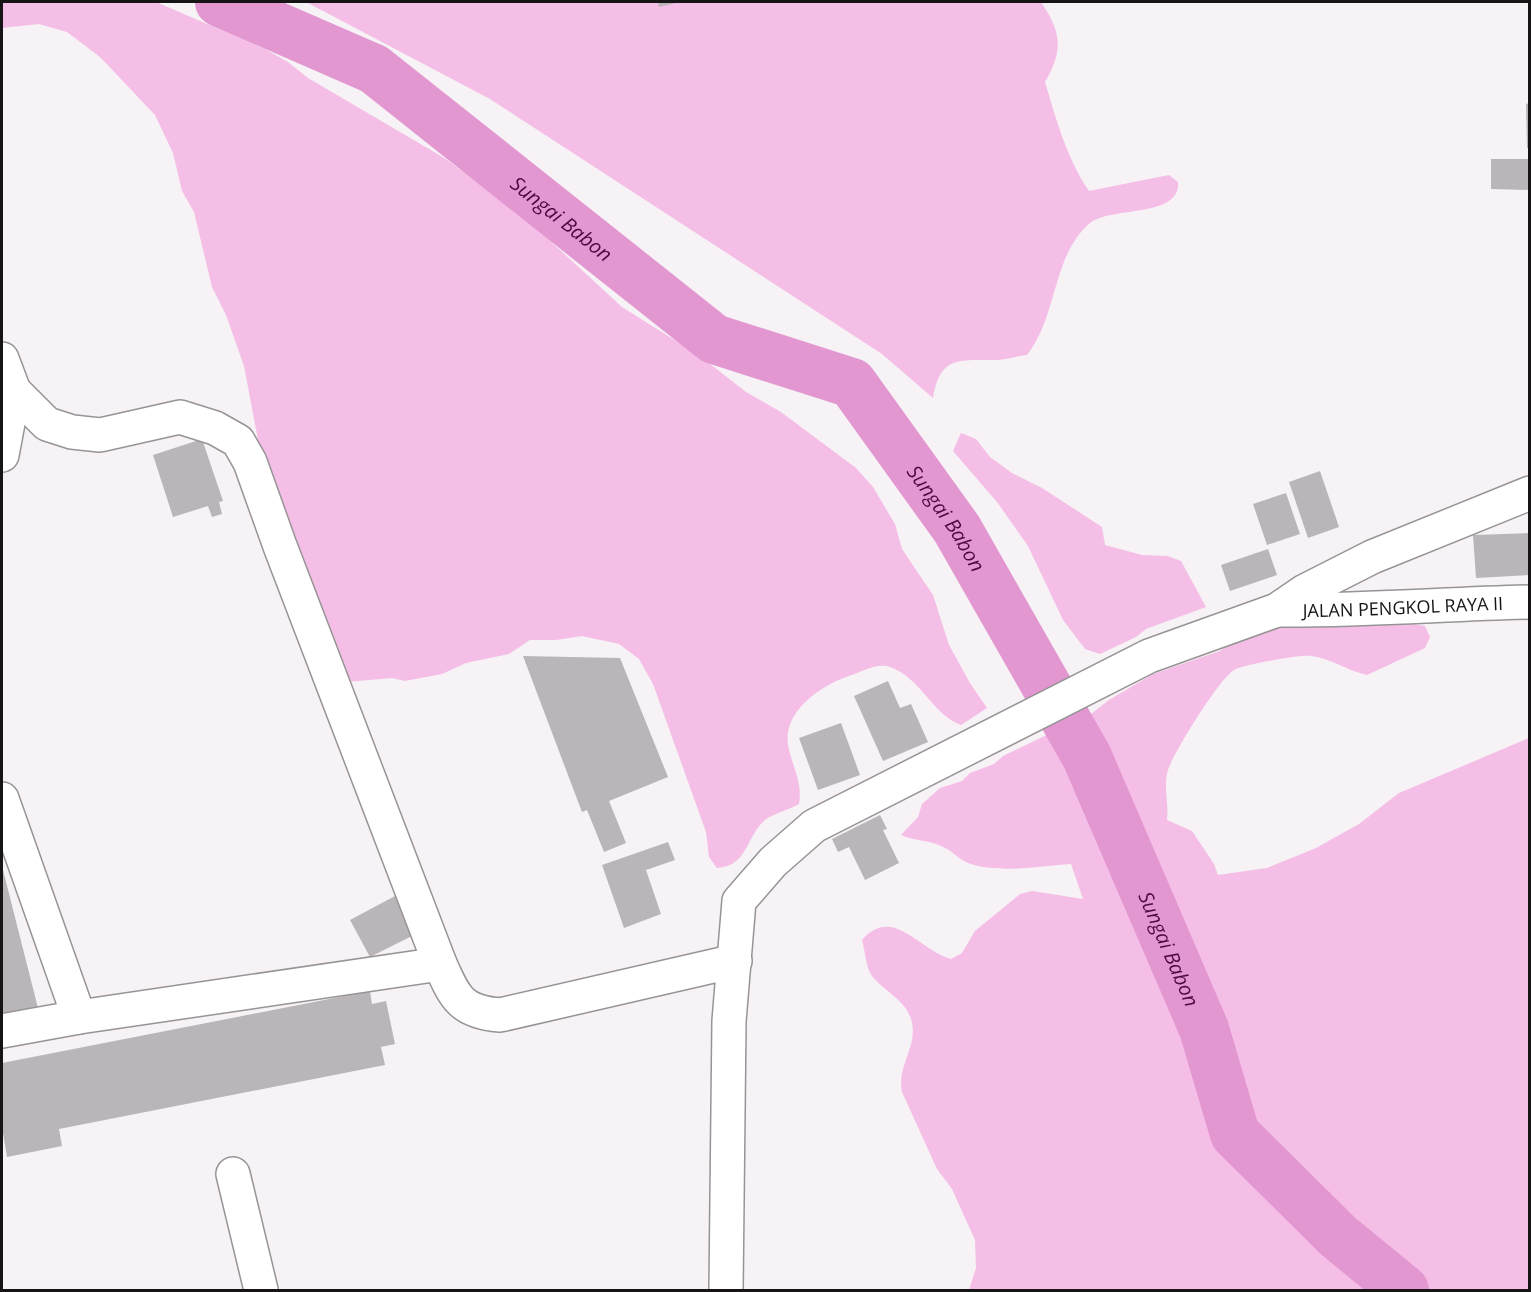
<svg xmlns="http://www.w3.org/2000/svg" width="1531" height="1292" font-family="'Open Sans',sans-serif">
  <rect width="100%" height="100%" fill="#f6f2f5"/>
  <g fill="#f5bee6">
    <path d="M2,2h154l109,47 23,13 20,16 138,81 88,67 88,81 78,49 46,36 35,20 75,56 17,19 22,37 7,25 31,46 16,50 21,38 17,25 -26,17c-28,-10 -41,-48 -71,-58 -13,-5 -31,6 -44,10 -27,10 -63,35 -58,68 4,21 15,38 11,59 -10,6 -25,9 -34,16 -20,17 -16,45 -48,48l-8,-11 -3,-25 -53,-148 -14,-25 -20,-15 -37,-8 -26,4h-26l-21,14 -43,9 -24,11 -37,7 -13,-3 -46,4 -77,-184 -25,-132 -18,-51 -14,-28 -18,-75 -12,-21 -9,-38 -18,-38 -55,-58 -33,-25 -28,-8 -37,4z"/>
    <path d="M306,2h735c20,30 23,47 4,80 11,37 22,77 44,109l80,-16 9,7c3,36 -66,24 -88,41 -38,32 -32,93 -63,132 -9,1 -19,4 -28,5 -37,1 -59,-7 -66,38l-51,-44 -392,-255z"/>
    <polygon points="961,433 976,439 990,457 1012,473 1042,488 1102,527 1105,545 1142,555 1168,556 1181,561 1206,607 1146,629 1136,637 1100,654 1085,649 1063,620 1028,546 997,502 953,451"/>
    <path d="M1276,620l137,4 12,2 5,11 -5,11 -58,27c-19,-4 -37,-17 -56,-19 -11,-2 -68,9 -77,14 -15,9 -60,82 -66,100 -5,16 1,34 -1,50l25,11 22,33 4,11 49,-7 49,-20 43,-24 40,-31 130,-55v552h-560l7,-22 -1,-28 -23,-51 -15,-20 -35,-77c-6,-28 19,-47 8,-76 -7,-17 -27,-26 -38,-40 -6,-8 -7,-26 -10,-36 31,-35 56,10 89,19l11,-6 13,-22 45,-37 12,-3 51,8 -12,-35c-32,2 -72,10 -103,-1 -10,-4 -16,-13 -27,-17 -12,-6 -27,-5 -40,-11l17,-18 4,-13 18,-16 22,-7 8,-8 24,-9 9,-8 56,-27 19,-5 31,-24 44,-26 67,-23 21,-17z"/>
  </g>
  <g fill="none" stroke-linecap="round" stroke-linejoin="round">
    <path stroke="#e397d1" stroke-width="50" id="s1" d="M220,2l154,67 340,270 138,44 105,146 130,228 117,272 31,105 103,102 66,54"/>
  </g>
  <g fill="#b9b5b8">
    <polygon points="658,2 680,2 659,7"/>
    <polygon points="1530,103 1530,148 1527,148 1526,104"/>
    <polygon points="1491,159 1530,159 1530,190 1491,189"/>
    <polygon points="202,439 223,501 219,502 222,514 212,517 208,506 173,517 153,455"/>
    <polygon points="1320,471 1339,527 1308,538 1289,482"/>
    <polygon points="1286,493 1300,534 1267,545 1253,504"/>
    <polygon points="1530,533 1530,575 1476,578 1473,535"/>
    <polygon points="1268,549 1277,575 1230,591 1221,565"/>
    <polygon points="523,656 620,658 668,777 609,801 626,843 604,852 587,810 582,812"/>
    <polygon points="888,681 900,708 911,704 928,742 883,761 854,696"/>
    <polygon points="841,723 860,775 818,790 799,738"/>
    <polygon points="880,815 887,829 883,830 899,863 865,880 849,847 838,852 832,839"/>
    <polygon points="668,842 675,860 646,870 661,914 624,928 602,865"/>
    <polygon points="2,866 39,1012 2,1022"/>
    <polygon points="395,896 416,934 370,957 350,920"/>
    <polygon points="370,991 372,1004 386,1001 395,1044 381,1047 385,1065 59,1129 62,1146 7,1157 2,1127 2,1063"/>
  </g>
  <g fill="none" stroke-linecap="round" stroke-linejoin="round">
    <g stroke="#979496" stroke-width="36">
      <g id="minor">
        <path d="M2,359l12,32 33,33 25,8 28,3 80,-18 35,11 23,13 12,21 30,84 160,418c15,34 21,48 60,51l235,-54"/>
        <polyline points="2,455 14,391"/>
        <path id="s2" d="M1277,610c84,1 168,-6 253,-8"/>
        <polyline points="2,799 79,1017"/>
        <polyline points="2,1031 79,1017 440,964"/>
        <polyline points="233,1174 261,1290"/>
        <polyline points="726,1290 729,1021 739,901 773,862 814,826 1149,656 1277,610 1305,591 1372,557 1530,493"/>
      </g>
    </g>
    <use href="#minor" stroke="#fff" stroke-width="33"/>
  </g>
  <g text-anchor="middle" dominant-baseline="central" stroke-width="4.5" stroke-linejoin="round" paint-order="stroke">
    <g font-size="18" fill="#161415" stroke="#fff">
      <text stroke="none"><textPath href="#s2" startOffset="126">JALAN PENGKOL RAYA II</textPath></text>
    </g>
    <g font-size="20" font-style="italic" fill="#4d0a42" stroke="#fff">
      <text stroke="none"><textPath href="#s1" startOffset="408">Sungai Babon</textPath></text>
      <text stroke="none"><textPath href="#s1" startOffset="912">Sungai Babon</textPath></text>
      <text stroke="none"><textPath href="#s1" startOffset="1398">Sungai Babon</textPath></text>
    </g>
  </g>
  <rect width="1531" height="1292" fill="none" stroke="#161415" stroke-width="6"/>
</svg>
